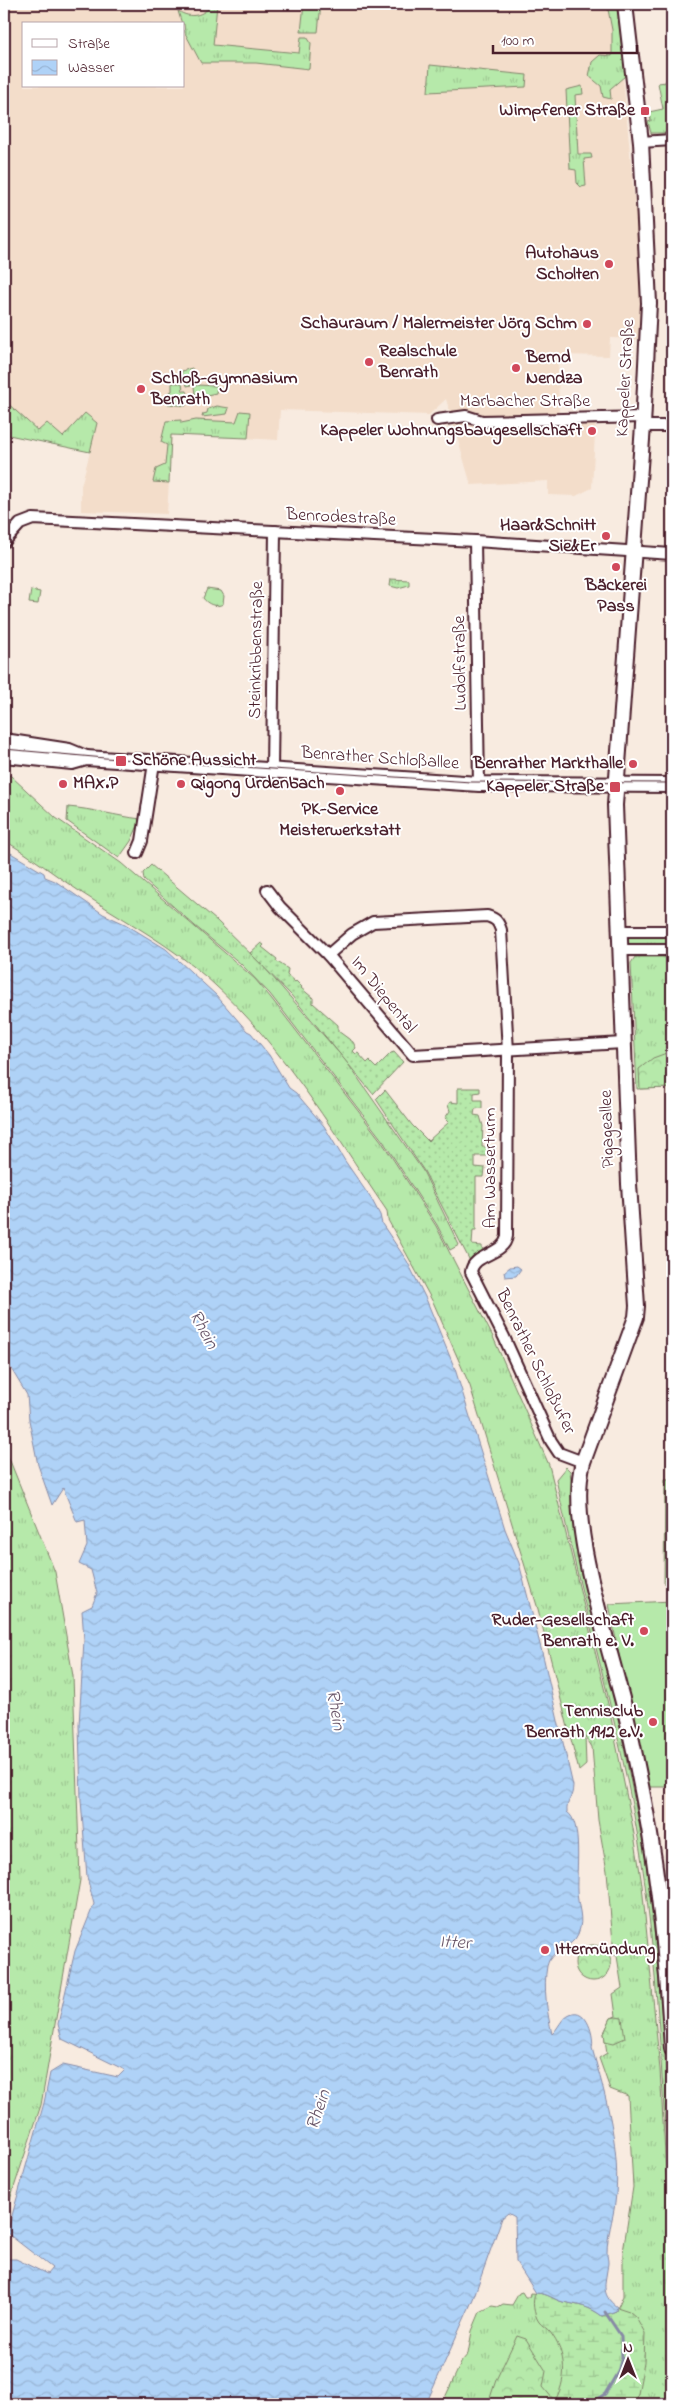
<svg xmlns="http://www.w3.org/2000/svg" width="676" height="2408" font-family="'Indie Flower',sans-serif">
  <defs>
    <pattern id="grass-tufts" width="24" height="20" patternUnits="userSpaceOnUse" patternTransform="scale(1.25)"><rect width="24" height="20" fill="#b6e9aa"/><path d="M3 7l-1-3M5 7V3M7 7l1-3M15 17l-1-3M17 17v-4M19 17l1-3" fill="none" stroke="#9ec792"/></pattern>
    <pattern id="forest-crowns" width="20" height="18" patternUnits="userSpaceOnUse" patternTransform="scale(1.25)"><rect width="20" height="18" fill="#b6e9aa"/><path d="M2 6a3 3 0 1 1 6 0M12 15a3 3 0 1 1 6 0" fill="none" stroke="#9ec792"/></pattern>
    <pattern id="wetland-marsh" width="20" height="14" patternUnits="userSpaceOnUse" patternTransform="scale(1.25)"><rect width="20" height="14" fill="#b6e9aa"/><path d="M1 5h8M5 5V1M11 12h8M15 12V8" fill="none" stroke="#9ec792"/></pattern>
    <pattern id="garden-dots" width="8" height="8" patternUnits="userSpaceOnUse" patternTransform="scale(1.25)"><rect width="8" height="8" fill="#b6e9aa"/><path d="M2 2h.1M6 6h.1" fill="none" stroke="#9ec792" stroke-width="1.8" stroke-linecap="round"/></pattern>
    <pattern id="water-waves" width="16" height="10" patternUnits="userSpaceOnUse" patternTransform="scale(1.25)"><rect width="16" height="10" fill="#afd2f7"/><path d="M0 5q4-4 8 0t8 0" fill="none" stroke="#98b4d4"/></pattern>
  </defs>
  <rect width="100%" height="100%" fill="#f8ebe0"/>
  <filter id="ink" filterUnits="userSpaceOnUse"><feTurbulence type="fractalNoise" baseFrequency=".02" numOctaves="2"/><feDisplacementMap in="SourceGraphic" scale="10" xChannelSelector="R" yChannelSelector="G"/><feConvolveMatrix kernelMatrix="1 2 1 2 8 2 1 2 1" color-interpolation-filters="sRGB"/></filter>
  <g filter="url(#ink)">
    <path fill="#f3ddca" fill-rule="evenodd" d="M4,4h603l16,73 12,131 5,8 4,86 -4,37 -30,-1 -1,18 -51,-1 1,63 37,-3 -4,73 -16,8 -28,-1v-14l-77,4 -25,-86 -17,16 -149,-5 -2,30 -106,-6 -5,80 -86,-3v-25l9,-34 -86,-18zM24,24h160v62h-160z"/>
    <g fill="url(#grass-tufts)" stroke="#80846a">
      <polygon points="304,4 321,4 318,32 301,32"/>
      <polygon points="607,4 617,4 625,76 610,89 611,99 603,97 601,86 589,76 592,62 600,55 612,56 612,30"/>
      <path d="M212,5h5l-4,40 86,8 2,-16h6l4,6 -2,26 -53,-6h-55l-16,-30 -1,-9h-2l-4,-13c13,8 24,5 34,-6z"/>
      <polygon points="430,65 527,75 526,87 428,92"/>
      <polygon points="666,80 672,80 672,85 670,85 670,95 672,95 672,102 670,103 672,133 651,133 648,122 651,121 649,112 663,109 658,83 666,82"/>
      <polygon points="582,86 583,94 575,95 578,154 591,154 592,158 584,159 586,186 581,187 577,183 576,170 570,169 566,90"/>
      <polygon points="192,368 195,384 187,386 185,376 181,376 182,371"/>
      <polygon points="172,383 182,383 183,391 187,391 190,402 186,402 186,406 168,404 168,393 172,391"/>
      <polygon points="197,385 217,386 216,393 207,395 207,399 202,399 200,394 195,394 194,387"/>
      <polygon points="4,400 38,431 47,423 63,437 85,413 97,423 90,452 4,434 4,416 6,414 4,412"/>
      <polygon points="217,406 229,408 227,414 202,417 203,414 207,413 208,409"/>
      <polygon points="240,411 250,412 248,438 171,435 169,483 153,482 156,469 165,465 167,445 161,442 166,421 181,420 181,423 196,420 236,422"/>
      <polygon points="391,579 409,580 409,585 398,588 390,586"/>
      <path d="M207,589l14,2 3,5 -1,8c-7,4 -16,0 -20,-6z"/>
      <polygon points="31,590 40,592 38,604 29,603"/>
      <path d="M4,773l7,3 45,42 65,45 134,116 16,19 111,144 54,84 57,111 56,128 60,243 24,120 9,57 18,185 12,203v131h-230l20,-43 6,-7 4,-23 8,-19 12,-6 6,1 5,-3 9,1 7,-12 3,-1 3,5h4l1,-4 18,1 68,17 7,-15v-44l10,-65 -5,-91 -18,-7 -11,-31 8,-5 -3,-20 7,-15 5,-2 -3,-22 9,-6 -5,-32 -3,-1 -7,-84 -9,-51 -6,-73 -7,-11 1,29 -7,6 -41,-162 -68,-223 -36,-82 -46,-84 -1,-9c-58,-85 -113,-180 -194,-245 -35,-28 -74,-49 -111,-73 -26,-17 -51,-37 -78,-53z"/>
      <path d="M68,807c25,2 48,9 73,12l-10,22 -12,17 -52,-37z"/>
      <polygon points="151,865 217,921 263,966 346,1061 423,1171 459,1245 450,1250 437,1225 383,1141 270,994 241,964 195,926 144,880 143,873"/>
      <polygon points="672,934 672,947 627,947 625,936"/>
      <polygon points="635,957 672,957 672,1088 637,1089 631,963"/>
      <polygon points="4,1446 55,1572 73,1676 80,1880 41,2105 4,2218"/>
      <path d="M566,1467l4,4 11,103 35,133 29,147 11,93 12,147 4,82v54c-10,-125 -12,-250 -31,-374 -20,-128 -59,-251 -85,-377z"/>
    </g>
    <g fill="url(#forest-crowns)" stroke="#80846a">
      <polygon points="672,1051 672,1088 640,1089 639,1069 653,1058"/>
      <circle cx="593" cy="1963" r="18"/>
      <polygon points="616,2017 622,2018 625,2038 614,2043 605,2041 604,2033 611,2018"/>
      <path d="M517,2336l9,3 20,32 -3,16 10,12c-15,8 -48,5 -65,5l8,-24z"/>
    </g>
    <path fill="url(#wetland-marsh)" stroke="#80846a" d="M536,2293c14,1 16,6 27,9 15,3 26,4 39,14l14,-5 1,-4 12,4 7,6 9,16 -1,30 -8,41h-86h3c15,-24 14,-50 -3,-72 -3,-4 -8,-6 -11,-10 -5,-7 -8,-22 -3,-29z"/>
    <g fill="url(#garden-dots)" stroke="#80846a">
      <polygon points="261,943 264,945 262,947 277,959 276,961 288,969 287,975 295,982 296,981 302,987 301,988 313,998 313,1003 338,1025 338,1031 353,1042 356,1048 353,1051 356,1054 358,1053 367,1063 369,1061 376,1068 391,1053 394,1052 403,1062 373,1094 291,995 250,953"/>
      <polygon points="458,1088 480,1088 480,1092 474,1093 474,1100 482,1100 482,1108 475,1109 474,1115 480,1116 483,1126 482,1147 489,1147 489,1156 475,1156 475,1167 485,1168 484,1177 476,1177 476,1230 473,1230 472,1245 482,1246 483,1254 470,1261 424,1171 376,1099 385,1090 412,1125 428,1141 449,1122 445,1118 450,1111 448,1105 450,1102 458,1103"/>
    </g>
    <g fill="#b6e9aa" stroke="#80846a">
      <polygon points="665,1479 672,1479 672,1583 664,1583"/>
      <polygon points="672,1601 672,1787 645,1787 609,1604"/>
    </g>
    <g fill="url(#water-waves)" stroke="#878aa5">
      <path d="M4,849l40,24 1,4 10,4 48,33 22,10 41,25 50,46 31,36 4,2 18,22 20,33 7,5 28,33 21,35 27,39 8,15 2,9 25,37 19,38 29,70 50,160 14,34 25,97 29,126c0,12 -7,15 -6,26 16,10 9,60 10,78 0,16 8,28 1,44 -6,15 -28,15 -31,32 -4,22 0,46 5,68 6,-5 10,-17 18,-20 17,-8 25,24 22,34 14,50 30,103 23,155 -2,16 -8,33 -8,49 0,3 1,7 1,11 -2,19 -9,31 9,44l-1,4 -14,5c-13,-10 -24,-11 -39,-14 -11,-3 -13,-8 -27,-9l-20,-31 -1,-45 -7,-4 -6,5 -29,81 -47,105h-422v-145h12l31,15 5,-6 -45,-35 37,-130 6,-30 13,-8 55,12 7,-7 -63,-31 -4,-15 17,-73 19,-47 -7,-27 -6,-77 -2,-75 5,-85 -2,-29 10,-5 5,-13 -6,-23 -12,-6 8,-18 -2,-26 -8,2 -14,-34 -11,17 -14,-40 -9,-45 -2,-25 -23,-38z"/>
      <polygon points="517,1266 521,1269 516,1276 505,1277 504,1272 510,1267"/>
    </g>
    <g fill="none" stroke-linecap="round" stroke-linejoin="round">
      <polyline stroke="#878aa5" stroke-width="3" points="589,2404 605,2394 618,2372 622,2357 621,2336 605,2312"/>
      <g stroke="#4a1f2b" stroke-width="14">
        <g id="street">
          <polyline points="641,142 672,140"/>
          <polyline points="437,420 466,416 482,421 643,417"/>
          <polyline points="643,426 672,426"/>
          <polyline points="475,541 479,784"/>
          <polyline points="4,542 20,524 33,519 475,541 672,554"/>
          <polyline points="272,770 275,531"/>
          <polyline points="137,853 142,841 154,763"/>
          <polyline points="267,890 280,907 328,955 413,1055 623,1043"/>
          <polyline points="620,931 672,931"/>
          <polyline points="620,950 672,950"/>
          <path d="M328,955l24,-21 21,-12 114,-6c9,3 11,5 14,14l7,121 -1,185c-3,20 -34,17 -36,36l33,65 47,104 8,12 24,9"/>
        </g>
      </g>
      <g stroke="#4a1f2b" stroke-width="18">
        <g id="secondary">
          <path d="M625,4l16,138 8,161 -6,123 -28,379 14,379 8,122 -1,11 -53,145c-16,57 22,169 37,229 10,36 17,73 24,110 16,82 23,164 28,248"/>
          <polyline points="4,741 69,751 86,758"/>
          <polyline points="4,755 72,762 86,758 479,784 672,785"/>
        </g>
      </g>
      <use href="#street" stroke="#fff" stroke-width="10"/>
      <use href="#secondary" stroke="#fff" stroke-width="14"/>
      <polyline stroke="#4a1f2b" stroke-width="1" points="4,749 105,758 471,782 672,783"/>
    </g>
  </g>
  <g fill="#d1495b" stroke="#fff" stroke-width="2">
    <rect x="640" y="106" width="10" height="10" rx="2.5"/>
    <circle cx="609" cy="264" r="5"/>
    <circle cx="587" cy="324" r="5"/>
    <circle cx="369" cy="362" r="5"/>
    <circle cx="516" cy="368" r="5"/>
    <circle cx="141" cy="389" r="5"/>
    <circle cx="592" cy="431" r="5"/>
    <circle cx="606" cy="536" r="5"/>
    <circle cx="616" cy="567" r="5"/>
    <rect x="115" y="755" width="12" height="12" rx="2.5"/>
    <circle cx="633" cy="764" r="5"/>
    <circle cx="63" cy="784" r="5"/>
    <circle cx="181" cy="784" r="5"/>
    <rect x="609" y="781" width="12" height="12" rx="2.5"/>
    <circle cx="340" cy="791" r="5"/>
    <circle cx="644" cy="1631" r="5"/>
    <circle cx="653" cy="1722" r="5"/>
    <circle cx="545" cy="1950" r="5"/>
  </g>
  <g text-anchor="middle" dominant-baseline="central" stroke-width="4" stroke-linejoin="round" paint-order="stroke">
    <g font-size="18" font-weight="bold" fill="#4a1f2b" stroke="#fff" text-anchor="end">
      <text x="635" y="111">Wimpfener Straße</text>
      <text x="599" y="254">Autohaus<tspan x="599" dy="21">Scholten</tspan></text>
      <text x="577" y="324">Schauraum / Malermeister Jörg Schm</text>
      <text x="379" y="352" text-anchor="start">Realschule<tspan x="379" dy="21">Benrath</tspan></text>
      <text x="526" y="358" text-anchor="start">Bernd<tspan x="526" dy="21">Nendza</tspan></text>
      <text x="151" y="379" text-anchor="start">Schloß-Gymnasium<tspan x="151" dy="21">Benrath</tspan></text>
      <text x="582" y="431">Kappeler Wohnungsbaugesellschaft</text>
      <text x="596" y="526">Haar&amp;Schnitt<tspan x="596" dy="21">Sie&amp;Er</tspan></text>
      <text x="616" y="586" text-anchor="middle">Bäckerei<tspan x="616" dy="21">Pass</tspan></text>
      <text x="132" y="761" text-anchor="start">Schöne Aussicht</text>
      <text x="623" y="764">Benrather Markthalle</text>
      <text x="73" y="784" text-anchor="start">MAX.P</text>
      <text x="191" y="784" text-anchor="start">Qigong Urdenbach</text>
      <text x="604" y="787">Kappeler Straße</text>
      <text x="340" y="810" text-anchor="middle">PK-Service<tspan x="340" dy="21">Meisterwerkstatt</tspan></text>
      <text x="634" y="1621">Ruder-Gesellschaft<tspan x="634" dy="21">Benrath e. V.</tspan></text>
      <text x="643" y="1712">Tennisclub<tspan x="643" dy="21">Benrath 1912 e.V.</tspan></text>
      <text x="555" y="1950" text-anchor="start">Ittermündung</text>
    </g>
    <g font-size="18" fill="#4a1f2b" stroke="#fff">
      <text transform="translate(626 378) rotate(-87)">Kappeler Straße</text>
      <text x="525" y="402">Marbacher Straße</text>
      <text transform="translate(341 518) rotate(3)">Benrodestraße</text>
      <text transform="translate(257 650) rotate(-89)">Steinkribbenstraße</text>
      <text transform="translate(461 663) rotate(-91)">Ludolfstraße</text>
      <text transform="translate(380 759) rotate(4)">Benrather Schloßallee</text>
      <text transform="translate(383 995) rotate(51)">Im Diepental</text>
      <text transform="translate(608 1129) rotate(-92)">Pigageallee</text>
      <text transform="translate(491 1168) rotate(-90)">Am Wasserturm</text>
      <text transform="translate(535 1362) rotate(64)">Benrather Schloßufer</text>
    </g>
    <g font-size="19" font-style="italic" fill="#685568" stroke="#fff">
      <text transform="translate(203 1330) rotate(62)">Rhein</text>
      <text transform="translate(335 1710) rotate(81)">Rhein</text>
      <text transform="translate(455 1943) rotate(4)">Itter</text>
      <text transform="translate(319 2110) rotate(-71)">Rhein</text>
    </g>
  </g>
  <rect width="676" height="2408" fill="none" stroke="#fff" stroke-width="20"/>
  <rect x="10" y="10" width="656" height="2388" fill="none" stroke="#4a1f2b" stroke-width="2" filter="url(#ink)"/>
  <rect x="22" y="22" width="162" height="65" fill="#ffffff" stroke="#b7a5aa"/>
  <rect x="32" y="39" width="25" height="8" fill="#ffffff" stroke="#b7a5aa"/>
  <text x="68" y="48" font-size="15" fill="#4a1f2b">Straße</text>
  <rect x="32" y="60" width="25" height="15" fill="url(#water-waves)" stroke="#b7a5aa"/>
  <text x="68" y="72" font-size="15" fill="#4a1f2b">Wasser</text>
  <g transform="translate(628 2360)" stroke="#ffffff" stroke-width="4" paint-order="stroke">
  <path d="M0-4L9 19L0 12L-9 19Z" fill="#4a1f2b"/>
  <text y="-8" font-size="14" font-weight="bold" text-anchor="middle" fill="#4a1f2b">N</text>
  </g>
  <path d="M493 45v8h144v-8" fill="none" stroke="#4a1f2b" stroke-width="2.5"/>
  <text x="501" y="45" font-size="15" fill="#4a1f2b" stroke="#ffffff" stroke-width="4" paint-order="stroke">100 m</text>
</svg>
